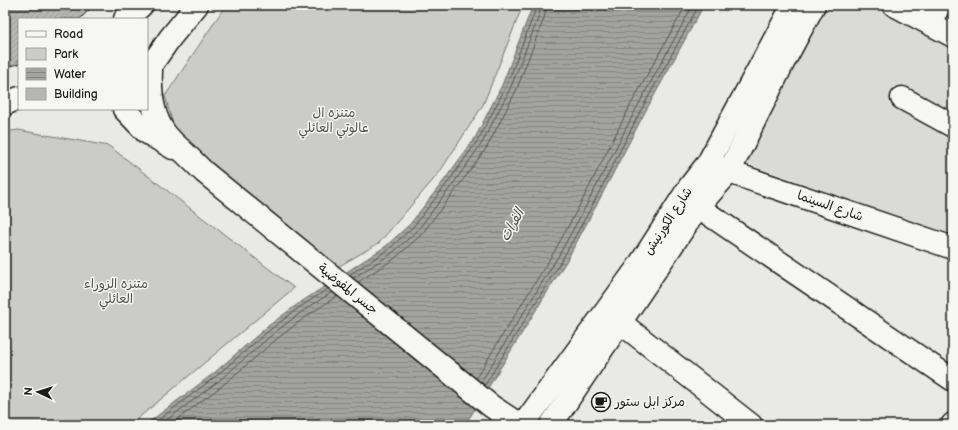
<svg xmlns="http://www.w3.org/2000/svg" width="958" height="430" font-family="'Balsamiq Sans','Playpen Sans Arabic',sans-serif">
  <defs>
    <pattern id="water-rules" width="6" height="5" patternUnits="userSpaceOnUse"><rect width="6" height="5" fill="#a3a3a1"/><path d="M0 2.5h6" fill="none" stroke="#848482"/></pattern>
    <pattern id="building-hatch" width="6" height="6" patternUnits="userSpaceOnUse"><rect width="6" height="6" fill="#b6b6b3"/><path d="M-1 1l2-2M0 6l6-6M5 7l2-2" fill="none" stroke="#9c9c99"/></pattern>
  </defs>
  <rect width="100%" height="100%" fill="#e9e9e5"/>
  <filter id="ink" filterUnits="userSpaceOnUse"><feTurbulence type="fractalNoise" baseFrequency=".025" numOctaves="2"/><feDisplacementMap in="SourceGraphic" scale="8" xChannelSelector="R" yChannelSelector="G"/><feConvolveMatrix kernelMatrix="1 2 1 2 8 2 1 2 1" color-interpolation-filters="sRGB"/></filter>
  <g filter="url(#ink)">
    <polygon fill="#dadad6" points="815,5 953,5 953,235 740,161"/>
    <g fill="#cbcbc7" stroke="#747472">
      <polygon points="226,5 523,5 483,105 439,173 379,243 336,268 178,142 165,96"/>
      <polygon points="18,130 109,146 294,288 130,425 5,425 5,132"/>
    </g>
    <polygon fill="url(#water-rules)" stroke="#6d6d6c" points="533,5 704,5 644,114 595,208 567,260 465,425 145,425 214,373 268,326 298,304 386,246 410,224 445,179 475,138 502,85"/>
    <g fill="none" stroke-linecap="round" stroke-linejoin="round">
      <g stroke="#525251" stroke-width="1">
        <polyline points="349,275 388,250 413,227 449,181 478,140 506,87 534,14 536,5"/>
        <polyline points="353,278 391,254 417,231 453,184 482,143 510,89 539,16 541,5"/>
        <polyline points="358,282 394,259 421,235 457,188 487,147 516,91 544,18 547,5"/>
        <polyline points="476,378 554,252 582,201 630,106 686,5"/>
        <polyline points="481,382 559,255 587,204 636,109 693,5"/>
        <polyline points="485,385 563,258 592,206 640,112 699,5"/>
        <polyline points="152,425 216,376 271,329 300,307 328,289"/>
        <polyline points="160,425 220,380 274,333 303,311 332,292"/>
        <polyline points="170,425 223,385 278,338 307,316 337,296"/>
      </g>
    </g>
    <polygon fill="url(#building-hatch)" stroke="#1c1c1c" points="5,5 94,5 80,19 19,19 19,64 5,67"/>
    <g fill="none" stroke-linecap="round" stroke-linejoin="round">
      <g stroke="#1c1c1c" stroke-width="25">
        <g id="minor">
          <polyline points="894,5 953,36"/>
          <polyline points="929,23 940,5"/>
          <polyline points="902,98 953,126"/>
          <polyline points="5,104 19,98"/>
          <polyline points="716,166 729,172 953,248"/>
          <polyline points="698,207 953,380"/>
          <polyline points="621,323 751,425"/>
          <polyline points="523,425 638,267 690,186 708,163 793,5"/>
          <polyline points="551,425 698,207 729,172 783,63 814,5"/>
          <polyline points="952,425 953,424"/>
        </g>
      </g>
      <g stroke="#1c1c1c" stroke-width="25">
        <g id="major">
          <polyline points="125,19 130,16 142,5"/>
          <polyline points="154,61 170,38 197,5"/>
          <path d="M151,71c-1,22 1,44 14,62 3,4 7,8 10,11 10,9 20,19 29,28l287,234 29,19"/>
          <polyline points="124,109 146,132 173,148"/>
        </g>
      </g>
      <use href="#minor" stroke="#f6f6f2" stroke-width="22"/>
      <use href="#major" stroke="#f6f6f2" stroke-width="22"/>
    </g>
  </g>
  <defs>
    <g id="cafe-ring" transform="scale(1)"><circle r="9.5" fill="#f6f6f2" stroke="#1c1c1c" stroke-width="1.5"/><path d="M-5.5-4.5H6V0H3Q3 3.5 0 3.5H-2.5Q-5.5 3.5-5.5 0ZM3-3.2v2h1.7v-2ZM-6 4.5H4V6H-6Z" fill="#1c1c1c"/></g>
  </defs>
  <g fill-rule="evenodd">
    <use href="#cafe-ring" x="601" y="402"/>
  </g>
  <g text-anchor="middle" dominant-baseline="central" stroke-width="3" stroke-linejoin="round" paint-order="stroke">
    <g font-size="13" fill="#51514f" stroke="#f6f6f2">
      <text x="334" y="113">متنزه ال<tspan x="334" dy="15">عالوتي العائلي</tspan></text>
      <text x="116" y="284">متنزه الزوراء<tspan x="116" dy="15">العائلي</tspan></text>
    </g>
    <g font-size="13" fill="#1c1c1c" stroke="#f6f6f2">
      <text transform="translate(830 206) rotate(19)">شارع السينما</text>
      <text transform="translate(668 221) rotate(-57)">شارع الكورنيش</text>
      <text transform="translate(348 289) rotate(39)">جسر المفوضية</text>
    </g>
    <g font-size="13" fill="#1c1c1c" stroke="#f6f6f2" text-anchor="start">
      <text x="615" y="402">مركز ابل ستور</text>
    </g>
    <g font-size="14" font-style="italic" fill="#525251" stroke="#f6f6f2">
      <text transform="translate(512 225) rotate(-61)">الفرات</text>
    </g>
  </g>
  <rect width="958" height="430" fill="none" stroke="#f6f6f2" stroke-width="20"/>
  <rect x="10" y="10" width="938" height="410" fill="none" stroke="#1c1c1c" stroke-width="1.5" filter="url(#ink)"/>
  <rect x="18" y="18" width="130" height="92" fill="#f6f6f2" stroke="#9f9f9c"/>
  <rect x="26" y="31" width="20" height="6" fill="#f6f6f2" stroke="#9f9f9c"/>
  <text x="54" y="38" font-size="12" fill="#1c1c1c">Road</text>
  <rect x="26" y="48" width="20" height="12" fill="#cbcbc7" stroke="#9f9f9c"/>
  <text x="54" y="58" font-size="12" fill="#1c1c1c">Park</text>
  <rect x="26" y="68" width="20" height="12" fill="url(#water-rules)" stroke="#9f9f9c"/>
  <text x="54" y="78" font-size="12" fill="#1c1c1c">Water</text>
  <rect x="26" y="88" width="20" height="12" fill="#b6b6b3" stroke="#9f9f9c"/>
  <text x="54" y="98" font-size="12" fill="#1c1c1c">Building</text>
  <g transform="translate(38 392) rotate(274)" stroke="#f6f6f2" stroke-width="3" paint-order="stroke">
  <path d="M0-3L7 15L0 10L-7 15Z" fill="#1c1c1c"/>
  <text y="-6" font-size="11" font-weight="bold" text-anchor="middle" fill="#1c1c1c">N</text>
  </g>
</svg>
